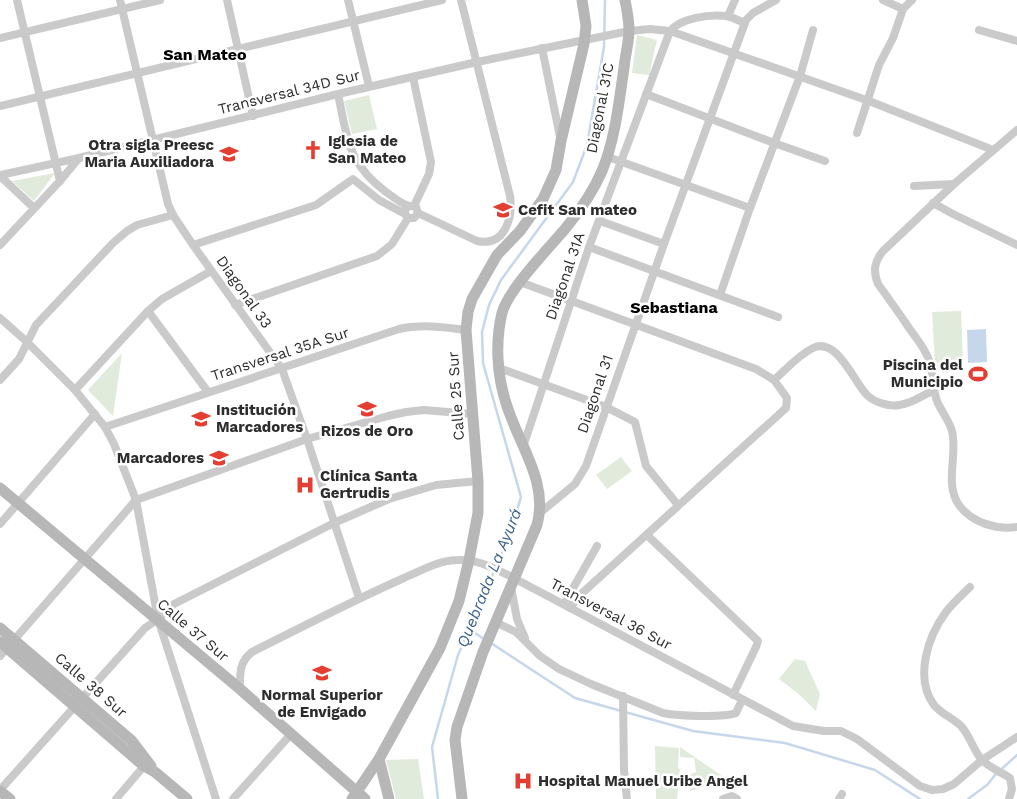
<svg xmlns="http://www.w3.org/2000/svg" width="1017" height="799" font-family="'Work Sans',sans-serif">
  <rect width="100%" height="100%" fill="#fff"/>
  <g fill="#e1ebdb">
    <polygon points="637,35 657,40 649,75 632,73"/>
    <polygon points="369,95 377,129 352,134 344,101"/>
    <polygon points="55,173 34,201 12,181"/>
    <polygon points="961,311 963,362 935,363 932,312"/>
    <polygon points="122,353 113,416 88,390"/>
    <polygon points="621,457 632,471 607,489 596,475"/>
    <polygon points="795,659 805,661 820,694 816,711 801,696 779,679"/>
    <polygon points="655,746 679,748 678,768 680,769 677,799 656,799"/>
    <polygon points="680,747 731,782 723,790 714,784 690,791 689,775 696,772 694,758 680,757"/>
    <polygon points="418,759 424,799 396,799 386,760"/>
  </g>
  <polygon fill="#c7d7eb" points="986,329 987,362 968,363 967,330"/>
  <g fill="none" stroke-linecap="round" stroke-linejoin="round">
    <g stroke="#c7d7eb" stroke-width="2.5">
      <polyline points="469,629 484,639"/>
      <polyline points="491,643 575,698 693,731 785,743 875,770 920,799"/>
      <polyline points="438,799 432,747 458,655 509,537 521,497 483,363 482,332 489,305 501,280 573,182 587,145 604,47 605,0"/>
      <polyline points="968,799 987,785 995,775 1017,755"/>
    </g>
    <g stroke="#cacaca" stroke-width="8">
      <polyline points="17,0 60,181"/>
      <polyline points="120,0 168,204 173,215 193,245 282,369 307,439 359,598"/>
      <polyline points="227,0 253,116"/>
      <polyline points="348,0 369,86"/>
      <polyline points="883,0 903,9"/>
      <polyline points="728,16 735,0"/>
      <polyline points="979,30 1017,41"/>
      <polyline points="0,38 160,0"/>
      <polyline points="542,48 560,137"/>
      <polyline points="413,77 431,162 429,174 414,206"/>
      <path d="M338,94c9,43 10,70 48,98 6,4 15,12 23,14 2,0 5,0 7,1l2,6 -4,5h-6l-3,-4v-5l4,-3"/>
      <polyline points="646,94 774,143 825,161"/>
      <polyline points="0,106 442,0"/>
      <path d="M1017,130l-63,54 -71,67c-9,11 -10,20 -5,33 11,15 21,29 31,44 7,10 16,20 20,32 5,13 3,28 8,41 4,10 12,19 15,30 6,24 -8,53 7,74 13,18 38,25 58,22"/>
      <polyline points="857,133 879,65 893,38 903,9 912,0"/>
      <polyline points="608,157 750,208"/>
      <polyline points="0,175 79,158 338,94 477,62 629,31 650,29 670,31 869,101 993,150"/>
      <polyline points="0,176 34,208"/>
      <polyline points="914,186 954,184"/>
      <polyline points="933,203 953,214 1017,245"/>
      <path d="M418,213l59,28c28,6 36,-23 33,-45l-49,-196"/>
      <polyline points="600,221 664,244"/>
      <polyline points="0,245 60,181 79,158"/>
      <polyline points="193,245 316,205 353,179 379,200 405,214"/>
      <polyline points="589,247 778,317"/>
      <polyline points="520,282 756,369 774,380 787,398 786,408 580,595 570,608"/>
      <polyline points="720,295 750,208 800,76 813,30"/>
      <polyline points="235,305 377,256 392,244 408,218"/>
      <polyline points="148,311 208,392"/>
      <polyline points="0,318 27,342 75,390 105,427 114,444 136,500 158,619 216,799"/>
      <polyline points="499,368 606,407 635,422 646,466 678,505"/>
      <polyline points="0,380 19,359 36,325 113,243 127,231 137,225 173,215"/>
      <path d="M774,380c12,-10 24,-25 39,-32 24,-12 42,36 54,47 7,7 22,12 32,10 13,-1 24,-10 35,-15"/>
      <polyline points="75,390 148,311 162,299 211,271"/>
      <path d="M105,427l294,-98c22,-5 45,-2 67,1"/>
      <path d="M523,447l66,-200 81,-216c11,-13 39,-17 56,-15 7,1 13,5 19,7"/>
      <polyline points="541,512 575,484 586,466 664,244 746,20 753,13 776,0"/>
      <polyline points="0,524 95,414"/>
      <polyline points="647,535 758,641 756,647 733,695"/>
      <polyline points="511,587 517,619 525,638"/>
      <path d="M970,587c-8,8 -17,16 -24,25 -18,24 -32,66 -12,93 7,9 19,13 27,21 9,10 12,23 20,33 7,8 20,13 29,19l2,11 -3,10"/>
      <polyline points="564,604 597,546"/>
      <path d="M495,622l21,10 24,24 19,13 32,15 72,29c15,3 60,5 73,0l6,-13"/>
      <polyline points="0,656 136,500 307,439 388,416 406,412 424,410 472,414"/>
      <path d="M240,689c0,-15 -1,-27 12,-37 50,-25 100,-51 152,-74 16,-7 35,-18 54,-18 19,-1 33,7 50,15l285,151 31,5h17l16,8 63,47 12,4 11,-1 11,-5 28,-24 35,-23"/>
      <polyline points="623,696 624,770 627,799"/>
      <polyline points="0,790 145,628 158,619 174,604 334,523 389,499 436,485 478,481"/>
      <polyline points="116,799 144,766"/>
      <polyline points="233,799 291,734"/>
      <polyline points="723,799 732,796 737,799"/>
      <polyline points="839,799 842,794"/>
    </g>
    <g stroke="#b7b7b7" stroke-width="11">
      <polyline points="0,488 240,689 365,799"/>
      <polyline points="0,628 132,741 151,766"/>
      <polyline points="0,642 144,766 155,772 187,799"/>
      <polyline points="379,759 389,799"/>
      <polyline points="0,791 10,799"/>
      <polyline points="352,799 379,759 440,648 459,601 469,560 478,513 478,481 466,330 468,312 472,299 497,255 520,231 543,199 556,170 561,141 584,44 586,26 582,0"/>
      <path d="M462,799l-7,-59 2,-13 26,-75 54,-127c12,-44 -19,-81 -31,-122 -9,-28 -11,-61 -4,-90 6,-23 46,-64 63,-84 14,-17 28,-37 37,-58 13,-31 17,-69 22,-103 1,-12 5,-26 5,-38 0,-10 -2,-20 -4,-30"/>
    </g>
  </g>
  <defs>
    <g id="church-bare" transform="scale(1.5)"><path d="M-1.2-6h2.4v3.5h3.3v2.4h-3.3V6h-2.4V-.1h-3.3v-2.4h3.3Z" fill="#e33e31" stroke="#fff" stroke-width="2.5" paint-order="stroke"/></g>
    <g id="school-bare" transform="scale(1.5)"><path d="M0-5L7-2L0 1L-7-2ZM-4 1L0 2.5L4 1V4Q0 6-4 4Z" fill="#e33e31" stroke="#fff" stroke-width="2.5" paint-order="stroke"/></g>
    <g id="university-bare" transform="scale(1.5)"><path d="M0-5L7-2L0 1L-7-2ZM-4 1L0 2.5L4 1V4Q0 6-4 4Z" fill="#e33e31" stroke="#fff" stroke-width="2.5" paint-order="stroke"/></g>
    <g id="stadium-bare" transform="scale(1.5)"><path d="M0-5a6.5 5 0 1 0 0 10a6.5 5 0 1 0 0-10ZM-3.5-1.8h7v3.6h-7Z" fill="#e33e31" stroke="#fff" stroke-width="2.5" paint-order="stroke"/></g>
    <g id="hospital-bare" transform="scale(1.5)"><path d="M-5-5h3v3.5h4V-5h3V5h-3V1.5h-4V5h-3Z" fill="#e33e31" stroke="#fff" stroke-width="2.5" paint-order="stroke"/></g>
  </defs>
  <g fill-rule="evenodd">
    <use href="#church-bare" x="313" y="150"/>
    <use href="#school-bare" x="229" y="154"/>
    <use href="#university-bare" x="503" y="210"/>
    <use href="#stadium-bare" x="978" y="374"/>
    <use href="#school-bare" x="367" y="409"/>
    <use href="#school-bare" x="201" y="419"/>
    <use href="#school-bare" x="219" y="458"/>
    <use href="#hospital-bare" x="305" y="485"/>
    <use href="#school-bare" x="322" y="673"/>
    <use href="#hospital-bare" x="523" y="781"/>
  </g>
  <g text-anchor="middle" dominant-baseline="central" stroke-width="5" stroke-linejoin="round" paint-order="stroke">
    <g font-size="15" fill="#2d2d2d" stroke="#fff">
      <text transform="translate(289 92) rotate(-14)">Transversal 34D Sur</text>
      <text transform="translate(600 108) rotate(-79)">Diagonal 31C</text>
      <text transform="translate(565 276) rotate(-71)">Diagonal 31A</text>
      <text transform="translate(244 292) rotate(55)">Diagonal 33</text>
      <text transform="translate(280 354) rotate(-18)">Transversal 35A Sur</text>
      <text transform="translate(595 394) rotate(-71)">Diagonal 31</text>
      <text transform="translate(456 396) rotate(-94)">Calle 25 Sur</text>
      <text transform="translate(611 614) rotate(28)">Transversal 36 Sur</text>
      <text transform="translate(193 630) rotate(40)">Calle 37 Sur</text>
      <text transform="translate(91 685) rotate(41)">Calle 38 Sur</text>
    </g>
    <g font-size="15" font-weight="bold" fill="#2d2d2d" stroke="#fff" text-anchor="start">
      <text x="328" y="141">Iglesia de<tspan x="328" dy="17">San Mateo</tspan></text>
      <text x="214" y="145" text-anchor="end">Otra sigla Preesc<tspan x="214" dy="17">Maria Auxiliadora</tspan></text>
      <text x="518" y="210">Cefit San mateo</text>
      <text x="963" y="365" text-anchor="end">Piscina del<tspan x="963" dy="17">Municipio</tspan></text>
      <text x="216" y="410">Institución<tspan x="216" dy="17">Marcadores</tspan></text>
      <text x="367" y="431" text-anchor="middle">Rizos de Oro</text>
      <text x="204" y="458" text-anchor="end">Marcadores</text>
      <text x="320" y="476">Clínica Santa<tspan x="320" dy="17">Gertrudis</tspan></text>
      <text x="322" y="695" text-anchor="middle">Normal Superior<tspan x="322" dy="17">de Envigado</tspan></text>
      <text x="538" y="781">Hospital Manuel Uribe Angel</text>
    </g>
    <g font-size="16" font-weight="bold" fill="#000" stroke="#fff">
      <text x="205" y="54">San Mateo</text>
      <text x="674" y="307">Sebastiana</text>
    </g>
    <g font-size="16" font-style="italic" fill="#3c628e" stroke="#fff">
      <text transform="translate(489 578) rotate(-68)">Quebrada La Ayurá</text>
    </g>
  </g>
</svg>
